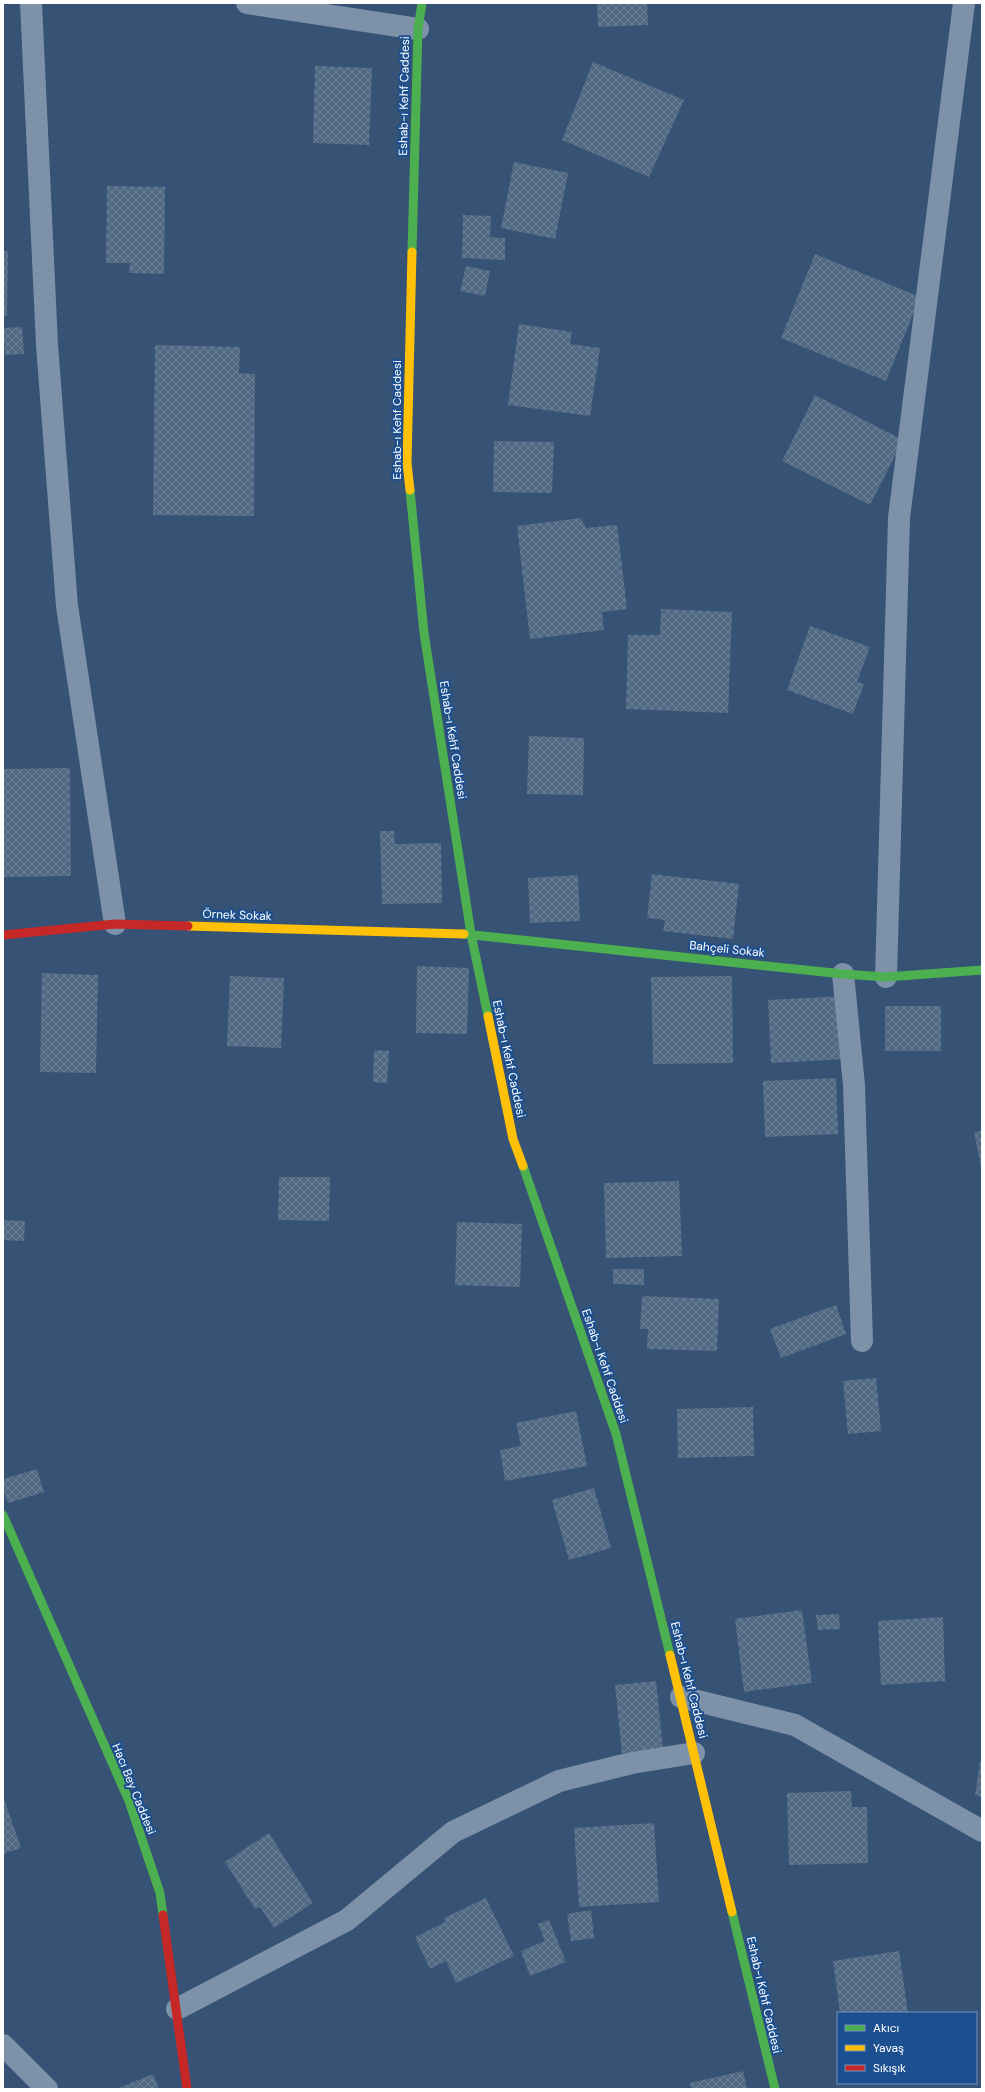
<svg xmlns="http://www.w3.org/2000/svg" width="985" height="2092" font-family="'DM Sans',sans-serif">
  <defs>
    <pattern id="building-cross-hatch" width="8" height="8" patternUnits="userSpaceOnUse"><rect width="8" height="8" fill="#526984"/><path d="M0 0l8 8M0 8l8-8" fill="none" stroke="#6c8096"/></pattern>
  </defs>
  <rect width="100%" height="100%" fill="#365274"/>
  <g fill="url(#building-cross-hatch)">
    <polygon points="597,3 647,3 648,25 598,27"/>
    <polygon points="593,62 684,100 649,177 562,140"/>
    <polygon points="315,66 372,68 369,145 313,143"/>
    <polygon points="514,162 568,173 555,239 501,228"/>
    <polygon points="107,186 165,187 164,274 129,273 130,263 106,263"/>
    <polygon points="463,215 491,216 490,237 505,238 505,260 462,258"/>
    <polygon points="3,251 8,251 7,316 3,316"/>
    <polygon points="815,254 920,297 886,381 781,338"/>
    <polygon points="466,266 490,271 485,296 460,291"/>
    <polygon points="519,324 572,332 570,344 600,348 590,416 508,405"/>
    <polygon points="22,327 24,354 5,355 3,328"/>
    <polygon points="155,345 240,347 239,373 255,374 254,516 153,515"/>
    <polygon points="815,395 903,440 870,505 782,461"/>
    <polygon points="494,441 554,442 552,493 493,492"/>
    <polygon points="581,518 586,528 617,525 627,609 602,612 604,630 530,639 517,526"/>
    <polygon points="661,609 732,612 728,713 626,709 628,635 660,635"/>
    <polygon points="810,626 870,647 857,682 864,684 853,714 787,690"/>
    <polygon points="529,736 584,738 583,795 527,794"/>
    <polygon points="70,768 71,876 3,877 3,769"/>
    <polygon points="380,831 394,831 395,844 441,843 442,903 382,904"/>
    <polygon points="652,874 739,884 733,939 663,931 665,920 647,918"/>
    <polygon points="578,875 580,921 530,923 528,878"/>
    <polygon points="417,966 469,968 467,1034 416,1033"/>
    <polygon points="42,973 98,975 96,1073 40,1072"/>
    <polygon points="230,976 284,978 281,1048 227,1046"/>
    <polygon points="732,976 733,1063 653,1064 651,977"/>
    <polygon points="844,996 847,1059 771,1063 768,1000"/>
    <rect x="885" y="1006" width="56" height="45"/>
    <polygon points="374,1050 389,1051 387,1083 373,1082"/>
    <polygon points="836,1078 838,1134 765,1137 763,1081"/>
    <polygon points="982,1131 982,1167 981,1167 974,1132"/>
    <polygon points="279,1177 330,1177 329,1221 278,1220"/>
    <polygon points="679,1181 682,1256 606,1258 604,1183"/>
    <polygon points="3,1220 25,1221 24,1241 3,1240"/>
    <polygon points="457,1222 522,1224 520,1287 455,1285"/>
    <polygon points="613,1269 644,1269 644,1285 613,1284"/>
    <polygon points="642,1296 719,1299 717,1351 647,1349 648,1329 640,1329"/>
    <polygon points="836,1305 846,1334 781,1358 770,1329"/>
    <polygon points="876,1378 881,1431 848,1434 843,1381"/>
    <polygon points="753,1407 754,1456 678,1458 677,1409"/>
    <polygon points="576,1411 587,1466 505,1481 500,1450 521,1446 516,1423"/>
    <polygon points="37,1469 44,1492 8,1503 3,1488 3,1479"/>
    <polygon points="594,1488 611,1548 569,1560 552,1500"/>
    <polygon points="802,1610 812,1683 744,1692 735,1619"/>
    <polygon points="839,1614 840,1629 818,1630 816,1615"/>
    <polygon points="943,1617 945,1681 881,1685 878,1621"/>
    <polygon points="656,1681 663,1749 622,1753 615,1685"/>
    <polygon points="981,1756 982,1756 982,1797 975,1795"/>
    <polygon points="851,1791 852,1807 867,1807 868,1863 789,1865 787,1793"/>
    <polygon points="3,1796 21,1848 3,1854"/>
    <polygon points="654,1823 659,1902 579,1907 574,1828"/>
    <polygon points="269,1833 313,1903 274,1928 260,1907 255,1909 225,1862"/>
    <polygon points="486,1898 514,1956 456,1983 446,1961 430,1969 415,1937 446,1922 444,1918"/>
    <polygon points="591,1910 594,1938 571,1941 567,1914"/>
    <polygon points="549,1920 566,1962 530,1976 521,1951 545,1941 538,1924"/>
    <polygon points="899,1951 908,2013 840,2013 833,1961"/>
    <polygon points="743,2071 747,2089 691,2089 690,2083"/>
    <polygon points="153,2074 159,2089 116,2089"/>
  </g>
  <g fill="none" stroke-linecap="round" stroke-linejoin="round">
    <g stroke="#7d92a8" stroke-width="22">
      <polyline points="31,3 47,345 67,606 115,924"/>
      <polyline points="247,3 418,29"/>
      <polyline points="843,974 854,1085 862,1341"/>
      <polyline points="886,977 899,518 964,3"/>
      <polyline points="681,1697 795,1725 982,1831"/>
      <polyline points="177,2009 347,1920 453,1832 559,1781 632,1763 694,1753"/>
      <polyline points="3,2045 47,2089"/>
    </g>
    <g stroke="#4caf50" stroke-width="9">
      <polyline points="412,252 418,29 422,3"/>
      <polyline points="410,490 424,633 471,934 488,1016"/>
      <polyline points="464,934 843,974 886,977 982,970"/>
      <polyline points="523,1166 616,1434 670,1655"/>
      <polyline points="3,1515 129,1801 160,1893 163,1915"/>
      <polyline points="732,1912 775,2089"/>
    </g>
    <g stroke="#ffc107" stroke-width="9">
      <polyline points="410,490 407,463 412,252"/>
      <polyline points="188,926 464,934"/>
      <polyline points="488,1016 513,1139 523,1166"/>
      <polyline points="670,1655 732,1912"/>
    </g>
    <g stroke="#c62828" stroke-width="9">
      <polyline points="3,935 115,924 188,926"/>
      <polyline points="163,1915 187,2089"/>
    </g>
  </g>
  <g text-anchor="middle" dominant-baseline="central" stroke-width="4" stroke-linejoin="round" paint-order="stroke">
    <g font-size="12" fill="#fff" stroke="#1b4f8f">
      <text transform="translate(404 96) rotate(-89)">Eshab-ı Kehf Caddesi</text>
      <text transform="translate(397 420) rotate(-90)">Eshab-ı Kehf Caddesi</text>
      <text transform="translate(453 740) rotate(81)">Eshab-ı Kehf Caddesi</text>
      <text transform="translate(237 915) rotate(2)">Örnek Sokak</text>
      <text transform="translate(727 949) rotate(6)">Bahçeli Sokak</text>
      <text transform="translate(509 1059) rotate(78)">Eshab-ı Kehf Caddesi</text>
      <text transform="translate(605 1366) rotate(71)">Eshab-ı Kehf Caddesi</text>
      <text transform="translate(689 1680) rotate(76)">Eshab-ı Kehf Caddesi</text>
      <text transform="translate(134 1789) rotate(68)">Hacı Bey Caddesi</text>
      <text transform="translate(764 1995) rotate(77)">Eshab-ı Kehf Caddesi</text>
    </g>
  </g>
  <rect width="985" height="2092" fill="none" stroke="#ffffff" stroke-width="8"/>
  <rect x="837" y="2012" width="140" height="72" fill="#1b4f8f" stroke="#7695bc"/>
  <rect x="845" y="2025" width="20" height="6" fill="#4caf50" stroke="#7695bc"/>
  <text x="873" y="2032" font-size="12" fill="#ffffff">Akıcı</text>
  <rect x="845" y="2045" width="20" height="6" fill="#ffc107" stroke="#7695bc"/>
  <text x="873" y="2052" font-size="12" fill="#ffffff">Yavaş</text>
  <rect x="845" y="2065" width="20" height="6" fill="#c62828" stroke="#7695bc"/>
  <text x="873" y="2072" font-size="12" fill="#ffffff">Sıkışık</text>
</svg>
